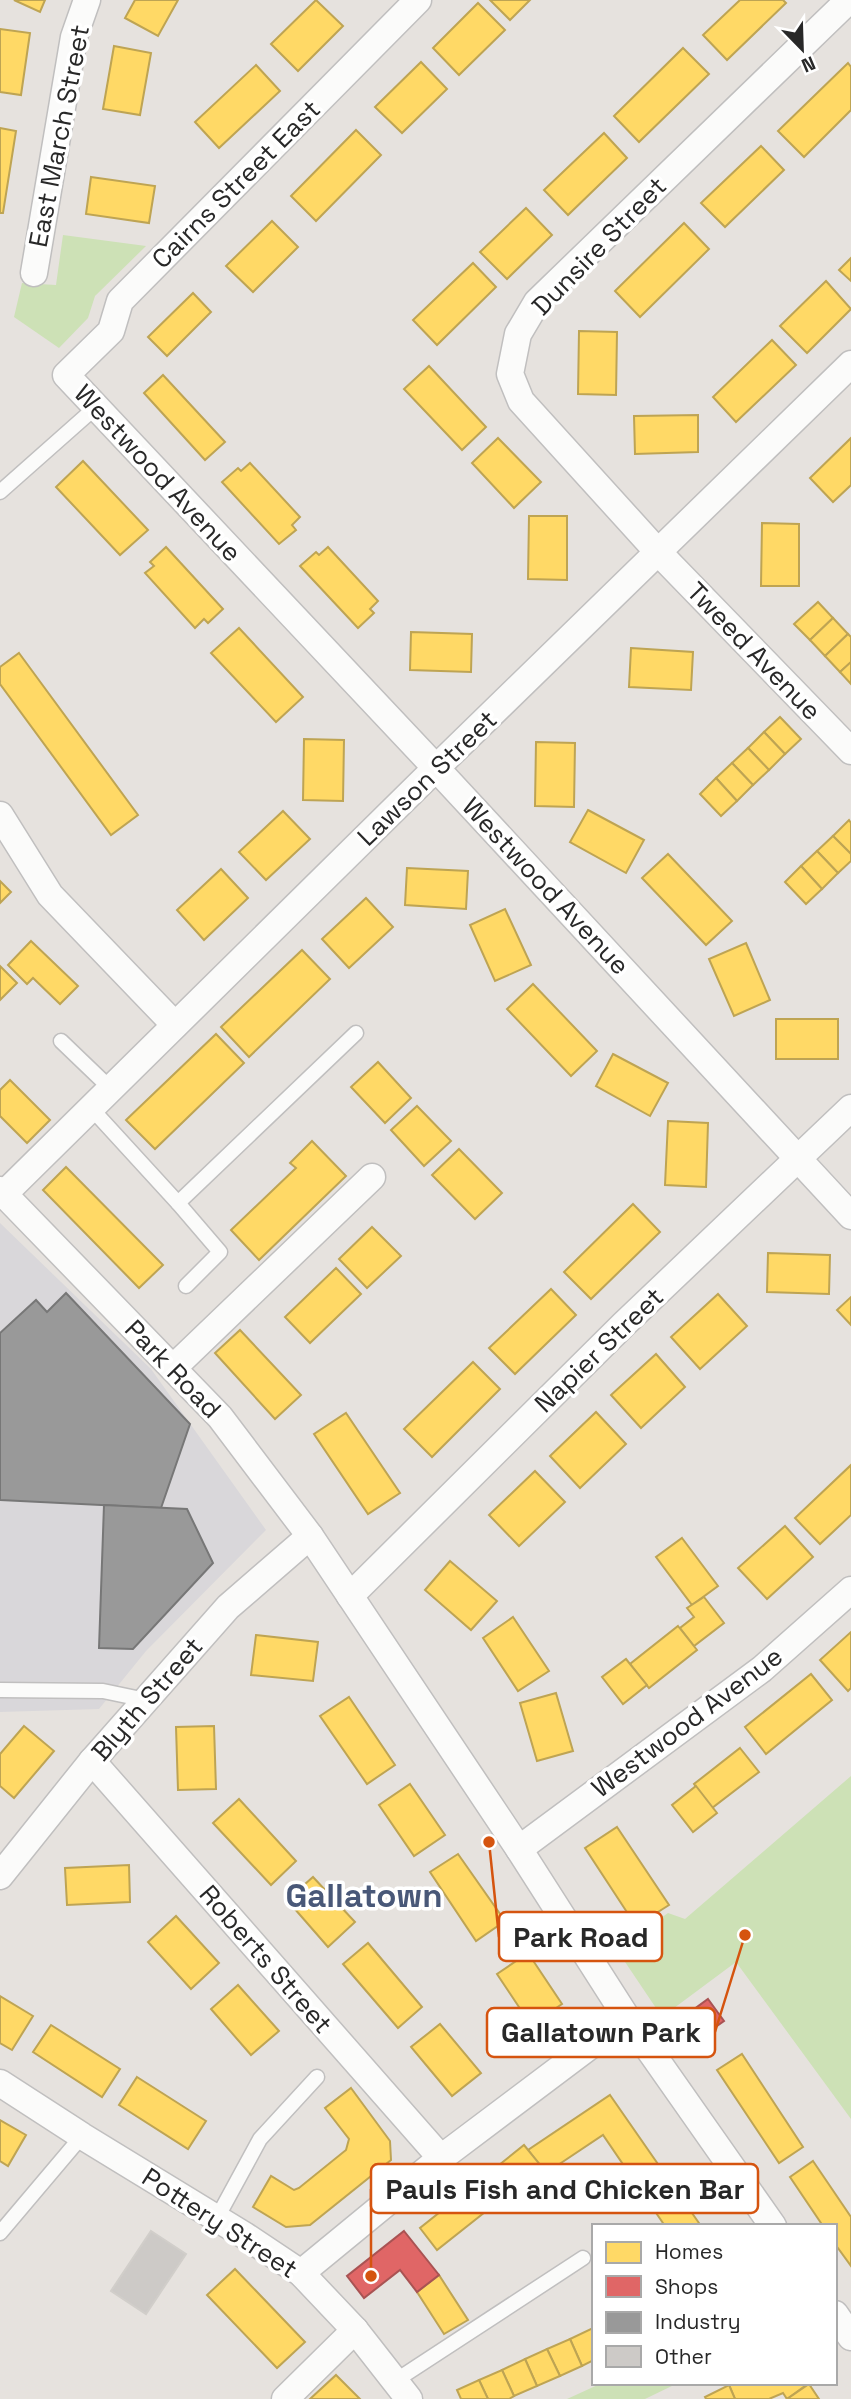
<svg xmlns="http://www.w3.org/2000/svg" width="851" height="2399" font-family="'Space Grotesk',sans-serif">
  <rect width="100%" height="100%" fill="#e6e2de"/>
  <polygon fill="#d9d7da" points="0,1223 151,1369 266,1530 146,1651 99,1709 0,1712"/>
  <g fill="#cde1b6">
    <polygon points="63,235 146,246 95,296 88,318 59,348 14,317 22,283 56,285"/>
    <polygon points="851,1776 851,2119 736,1962 662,2017 617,1950 668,1913 685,1919"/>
    <polygon points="602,2383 676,2383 676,2384 645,2399 567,2399"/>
  </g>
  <g fill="#ffd966" stroke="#bea453" stroke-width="2">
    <polygon points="14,0 45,0 40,12"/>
    <polygon points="135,0 178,0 158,36 125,18"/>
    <polygon points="316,0 343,26 298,71 271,44"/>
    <polygon points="490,0 530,0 510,20"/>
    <polygon points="740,0 783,0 786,3 727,60 703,35"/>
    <polygon points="478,3 505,30 459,75 433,48"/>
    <polygon points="0,29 30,33 21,95 0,92"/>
    <polygon points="114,46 151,53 140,115 103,109"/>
    <polygon points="683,48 709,74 639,142 614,116"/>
    <polygon points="421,62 447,89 402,133 375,107"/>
    <polygon points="848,63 851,67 851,110 804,157 778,131"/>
    <polygon points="256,65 280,91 219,148 195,122"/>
    <polygon points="0,128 16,131 3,213 0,213"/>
    <polygon points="356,130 381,155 316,221 291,196"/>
    <polygon points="604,133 627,158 568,215 544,190"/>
    <polygon points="761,146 784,170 725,227 701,203"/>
    <polygon points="91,177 155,186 149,223 86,214"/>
    <polygon points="526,208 552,235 507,279 480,252"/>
    <polygon points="272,221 298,247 253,292 226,266"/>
    <polygon points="684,223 709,249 640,317 615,291"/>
    <polygon points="851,258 851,281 839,270"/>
    <polygon points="473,263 496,287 437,345 413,320"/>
    <polygon points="826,281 851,309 807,353 780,326"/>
    <polygon points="193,293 211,312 167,356 148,337"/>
    <polygon points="579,331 617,332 616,395 578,394"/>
    <polygon points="772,340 796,365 736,422 713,397"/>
    <polygon points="429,366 486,427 462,450 404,389"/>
    <polygon points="163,375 225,442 205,460 144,393"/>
    <polygon points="698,415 698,452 635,454 634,416"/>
    <polygon points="498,438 541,482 514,508 472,463"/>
    <polygon points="851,438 851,485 833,502 810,478"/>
    <polygon points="83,461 148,530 120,555 56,487"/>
    <polygon points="250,463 300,517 292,525 296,530 279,544 222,482 238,468 241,471"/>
    <polygon points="529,516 567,516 567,580 528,579"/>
    <polygon points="762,523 799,524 799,586 761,586"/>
    <polygon points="166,547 223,609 208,623 204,619 195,628 145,573 154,566 150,562"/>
    <polygon points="328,547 378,601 370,609 374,613 358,628 300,566 316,552 319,555"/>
    <polygon points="818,602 833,618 810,640 794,624"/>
    <polygon points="833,618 848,634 825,656 810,640"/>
    <polygon points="239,628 303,697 276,722 211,653"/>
    <polygon points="411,632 472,634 471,672 410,670"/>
    <polygon points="848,634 851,637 851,662 840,672 825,656"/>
    <polygon points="631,648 693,652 691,690 629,687"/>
    <polygon points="19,653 138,815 111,835 0,684 0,667"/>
    <polygon points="851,662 851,684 840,672"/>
    <polygon points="780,717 801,739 785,754 764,732"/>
    <polygon points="764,732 785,754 769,770 748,748"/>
    <polygon points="304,739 344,740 343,801 303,800"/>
    <polygon points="536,742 575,743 574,807 535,806"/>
    <polygon points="748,748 769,770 753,785 732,763"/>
    <polygon points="732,763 753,785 737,801 716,778"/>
    <polygon points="716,778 737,801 721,816 700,794"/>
    <polygon points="588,810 644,840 626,873 570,842"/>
    <polygon points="283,811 310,839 266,880 239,852"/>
    <polygon points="849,820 851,823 851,854 833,836"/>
    <polygon points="833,836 851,854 851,861 838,873 817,851"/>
    <polygon points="817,851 838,873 822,889 801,866"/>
    <polygon points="668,854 732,921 706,945 642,878"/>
    <polygon points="801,866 822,889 806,904 785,882"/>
    <polygon points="407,868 468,871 466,909 405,905"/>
    <polygon points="221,869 248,898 204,940 177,910"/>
    <polygon points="0,881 11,892 0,903"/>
    <polygon points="366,898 393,927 349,968 322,939"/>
    <polygon points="505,909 531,965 495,981 470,925"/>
    <polygon points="31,941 78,986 60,1004 33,978 27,984 8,965"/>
    <polygon points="746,943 770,1000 734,1016 709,959"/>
    <polygon points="302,950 330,979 249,1057 221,1027"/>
    <polygon points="0,966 17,983 0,1000"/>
    <polygon points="533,984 597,1051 571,1076 507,1009"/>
    <rect x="776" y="1019" width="62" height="40"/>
    <polygon points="216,1034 244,1063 155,1149 126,1120"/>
    <polygon points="613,1054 668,1083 650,1116 596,1086"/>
    <polygon points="378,1062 411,1098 385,1123 351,1087"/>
    <polygon points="10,1080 50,1120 27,1143 0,1116 0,1090"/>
    <polygon points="417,1106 451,1141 424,1166 391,1130"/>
    <polygon points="668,1121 708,1123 706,1187 665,1185"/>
    <polygon points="312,1141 346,1176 259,1260 231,1230 296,1168 290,1163"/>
    <polygon points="459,1149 502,1193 475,1219 432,1175"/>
    <polygon points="66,1167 163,1265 139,1288 43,1190"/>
    <polygon points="633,1204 660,1232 591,1299 564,1272"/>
    <polygon points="372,1227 401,1256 367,1288 339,1259"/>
    <polygon points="768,1253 830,1255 829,1294 767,1292"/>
    <polygon points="336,1268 361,1294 310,1343 285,1317"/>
    <polygon points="551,1289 576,1315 515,1374 489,1348"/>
    <polygon points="718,1294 747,1326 700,1369 671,1337"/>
    <polygon points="851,1297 851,1325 837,1310"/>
    <polygon points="240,1330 301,1395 275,1419 215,1353"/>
    <polygon points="656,1354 685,1387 641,1428 611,1395"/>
    <polygon points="473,1362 500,1389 432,1457 404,1429"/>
    <polygon points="596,1412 626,1444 580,1488 550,1456"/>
    <polygon points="346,1413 400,1493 368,1514 314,1434"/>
    <polygon points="851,1465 851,1515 820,1544 795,1518"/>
    <polygon points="535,1471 565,1502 519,1546 489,1515"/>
    <polygon points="785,1526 813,1557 767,1599 738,1568"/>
    <polygon points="682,1538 718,1586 692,1605 656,1557"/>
    <polygon points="450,1561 497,1601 471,1630 425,1590"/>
    <polygon points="704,1597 724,1623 694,1646 680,1628 694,1617 687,1608"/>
    <polygon points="513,1617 549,1671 518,1691 483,1638"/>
    <polygon points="678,1626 697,1650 649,1688 630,1664"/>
    <polygon points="851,1632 851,1688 848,1691 820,1660"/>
    <polygon points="256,1635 318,1642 313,1681 251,1675"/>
    <polygon points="626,1659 647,1685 623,1704 602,1677"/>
    <polygon points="811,1674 832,1700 766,1754 745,1727"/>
    <polygon points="556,1693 573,1751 537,1761 520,1703"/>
    <polygon points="349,1697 395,1765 367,1784 320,1716"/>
    <polygon points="24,1726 54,1751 14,1798 0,1786 0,1754"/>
    <polygon points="214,1726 216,1789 178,1790 176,1727"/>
    <polygon points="740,1748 759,1772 712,1808 694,1784"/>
    <polygon points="410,1784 445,1835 414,1856 379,1805"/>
    <polygon points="696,1786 717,1813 693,1832 672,1805"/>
    <polygon points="239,1799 296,1861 271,1885 213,1823"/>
    <polygon points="617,1827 669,1905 636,1926 585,1848"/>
    <polygon points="458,1854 505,1921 476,1941 430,1872"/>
    <polygon points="129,1865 130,1902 67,1905 65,1868"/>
    <polygon points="313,1877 355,1922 328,1947 287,1900"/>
    <polygon points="176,1916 219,1963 191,1989 148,1942"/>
    <polygon points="368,1943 422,2007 398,2028 343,1964"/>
    <polygon points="528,1953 562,2004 531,2025 497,1974"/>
    <polygon points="238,1985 279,2031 251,2055 211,2009"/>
    <polygon points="0,1996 33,2016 12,2050 0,2043"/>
    <polygon points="440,2024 481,2073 452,2096 411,2047"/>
    <polygon points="51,2025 120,2069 102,2097 33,2052"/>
    <polygon points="742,2054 803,2147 779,2163 717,2070"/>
    <polygon points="137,2077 206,2121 188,2149 119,2105"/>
    <polygon points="351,2088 390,2141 391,2160 310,2225 286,2227 253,2207 271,2176 294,2190 299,2188 346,2150 349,2139 325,2108"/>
    <polygon points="610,2095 701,2226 665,2226 603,2135 546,2173 528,2150"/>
    <polygon points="0,2120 26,2135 8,2166 0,2161"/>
    <polygon points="524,2145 542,2167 437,2250 420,2228"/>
    <polygon points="813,2161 851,2217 851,2266 835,2244 835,2226 823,2226 790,2177"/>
    <polygon points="235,2269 305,2342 277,2368 207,2295"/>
    <polygon points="439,2275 468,2320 444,2334 417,2292"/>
    <polygon points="593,2328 594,2360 582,2366 570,2339"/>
    <polygon points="570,2339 582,2366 560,2376 547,2349"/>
    <polygon points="547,2349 560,2376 537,2386 525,2359"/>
    <polygon points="525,2359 537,2386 514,2396 502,2370"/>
    <polygon points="502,2370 514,2396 509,2399 488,2399 479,2380"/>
    <polygon points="336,2375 360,2399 310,2399"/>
    <polygon points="479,2380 488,2399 461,2399 457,2390"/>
    <polygon points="733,2383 809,2383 787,2399 783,2393 769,2399 735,2399 729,2385"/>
    <polygon points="809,2384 819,2399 787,2399"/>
    <polygon points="729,2385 735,2399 706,2399 705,2397"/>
  </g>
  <g fill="#e06666" stroke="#a95353" stroke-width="2">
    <polygon points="708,1999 724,2021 690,2045 675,2023"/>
    <polygon points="404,2231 439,2275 417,2292 400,2270 364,2298 347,2276"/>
  </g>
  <g fill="#999" stroke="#777" stroke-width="2">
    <polygon points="66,1293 190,1424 161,1508 0,1500 0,1333 36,1300 47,1312"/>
    <polygon points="104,1505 187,1509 213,1563 133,1649 99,1648"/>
  </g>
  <polygon fill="#cdcac7" stroke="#d1ceca" stroke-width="2" points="151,2231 186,2254 146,2314 111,2291"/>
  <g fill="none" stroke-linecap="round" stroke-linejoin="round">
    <g stroke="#c0bfbf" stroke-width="17">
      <g id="lane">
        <polyline points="0,492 96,407"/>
        <polyline points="61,1041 111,1089"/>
        <polyline points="91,1108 178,1203 356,1033"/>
        <polyline points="178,1203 220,1252 186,1286"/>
        <polyline points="0,1690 103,1691 146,1700"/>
        <polyline points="217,2218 260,2139 317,2077"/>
        <polyline points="0,2233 82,2136"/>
        <polyline points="395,2381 583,2258"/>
      </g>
    </g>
    <g stroke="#c0bfbf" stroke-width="29">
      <g id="street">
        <polyline points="418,0 120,301 111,331 66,375 436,768 851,1216"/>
        <polyline points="849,0 537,302 518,334 510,374 521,401 658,552 851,751"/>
        <polyline points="34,273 74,37 87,0"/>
        <polyline points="0,815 50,895 175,1025"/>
        <polyline points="0,1190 220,1417 310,1536 519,1849 627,2018 773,2226"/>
        <polyline points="4,1194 436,768 851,364"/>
        <polyline points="173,1368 372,1177"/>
        <polyline points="350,1596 624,1324 851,1108"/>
        <polyline points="92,1761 441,2158"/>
        <polyline points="519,1849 762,1669 851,1590"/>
        <polyline points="0,1876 92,1761 228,1607 310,1536"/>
        <polyline points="0,2083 82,2136 244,2235 301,2273 355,2330 409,2399"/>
        <polyline points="301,2273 441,2158 627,2018"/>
        <polyline points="835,2314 851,2337"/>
        <polyline points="285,2399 355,2330"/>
      </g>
    </g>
    <use href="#lane" stroke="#fbfbfa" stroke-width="14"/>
    <use href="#street" stroke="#fbfbfa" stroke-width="26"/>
  </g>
  <g text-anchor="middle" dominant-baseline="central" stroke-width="7" stroke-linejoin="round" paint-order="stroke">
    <g font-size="26" fill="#282828" stroke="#fff">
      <text transform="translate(59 136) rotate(-79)">East March Street</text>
      <text transform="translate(236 184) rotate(-45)">Cairns Street East</text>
      <text transform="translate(599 246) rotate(-46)">Dunsire Street</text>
      <text transform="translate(158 473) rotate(47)">Westwood Avenue</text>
      <text transform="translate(754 651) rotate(46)">Tweed Avenue</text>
      <text transform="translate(427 778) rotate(-44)">Lawson Street</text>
      <text transform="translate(546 886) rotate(47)">Westwood Avenue</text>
      <text transform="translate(599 1350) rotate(-44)">Napier Street</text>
      <text transform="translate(173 1369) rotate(46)">Park Road</text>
      <text transform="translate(147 1699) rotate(-49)">Blyth Street</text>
      <text transform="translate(687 1722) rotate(-37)">Westwood Avenue</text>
      <text transform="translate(266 1959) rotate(49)">Roberts Street</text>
      <text transform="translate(220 2223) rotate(33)">Pottery Street</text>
    </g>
    <g font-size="33" font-weight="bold" fill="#495878" stroke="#fff">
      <text x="364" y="1896">Gallatown</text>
    </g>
  </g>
  <path fill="none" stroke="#d5540f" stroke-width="2.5" d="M489 1842L499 1937M745 1935L715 2032M371 2276L371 2189"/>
  <g fill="#d5540f" stroke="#fff" stroke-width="2.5">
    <circle cx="489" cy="1842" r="7"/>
    <circle cx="745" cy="1935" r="7"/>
    <circle cx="371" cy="2276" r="7"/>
  </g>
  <g fill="#fff" stroke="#d5540f" stroke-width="2.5">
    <rect x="499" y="1912" width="163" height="49" rx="7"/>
    <rect x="487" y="2008" width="228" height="49" rx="7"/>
    <rect x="371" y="2164" width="387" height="49" rx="7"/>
  </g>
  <g font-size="28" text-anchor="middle" font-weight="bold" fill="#282828">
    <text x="581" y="1947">Park Road</text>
    <text x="601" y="2042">Gallatown Park</text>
    <text x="565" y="2199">Pauls Fish and Chicken Bar</text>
  </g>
  <rect x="592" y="2224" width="245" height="161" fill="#ffffff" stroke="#a9a9a9" stroke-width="2"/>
  <rect x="606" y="2242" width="35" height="21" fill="#ffd966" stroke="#a9a9a9" stroke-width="2"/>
  <text x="655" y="2259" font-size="21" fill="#282828">Homes</text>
  <rect x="606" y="2276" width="35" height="21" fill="#e06666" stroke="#a9a9a9" stroke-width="2"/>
  <text x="655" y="2294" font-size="21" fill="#282828">Shops</text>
  <rect x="606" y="2312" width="35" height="21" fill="#999999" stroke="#a9a9a9" stroke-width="2"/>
  <text x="655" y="2329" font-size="21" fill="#282828">Industry</text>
  <rect x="606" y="2346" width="35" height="21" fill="#cdcac7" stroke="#a9a9a9" stroke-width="2"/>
  <text x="655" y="2364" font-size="21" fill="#282828">Other</text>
  <g transform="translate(802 49) rotate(157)" stroke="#ffffff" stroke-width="5" paint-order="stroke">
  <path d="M0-5L12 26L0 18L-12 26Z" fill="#282828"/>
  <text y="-10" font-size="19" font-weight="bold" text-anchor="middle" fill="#282828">N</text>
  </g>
</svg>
